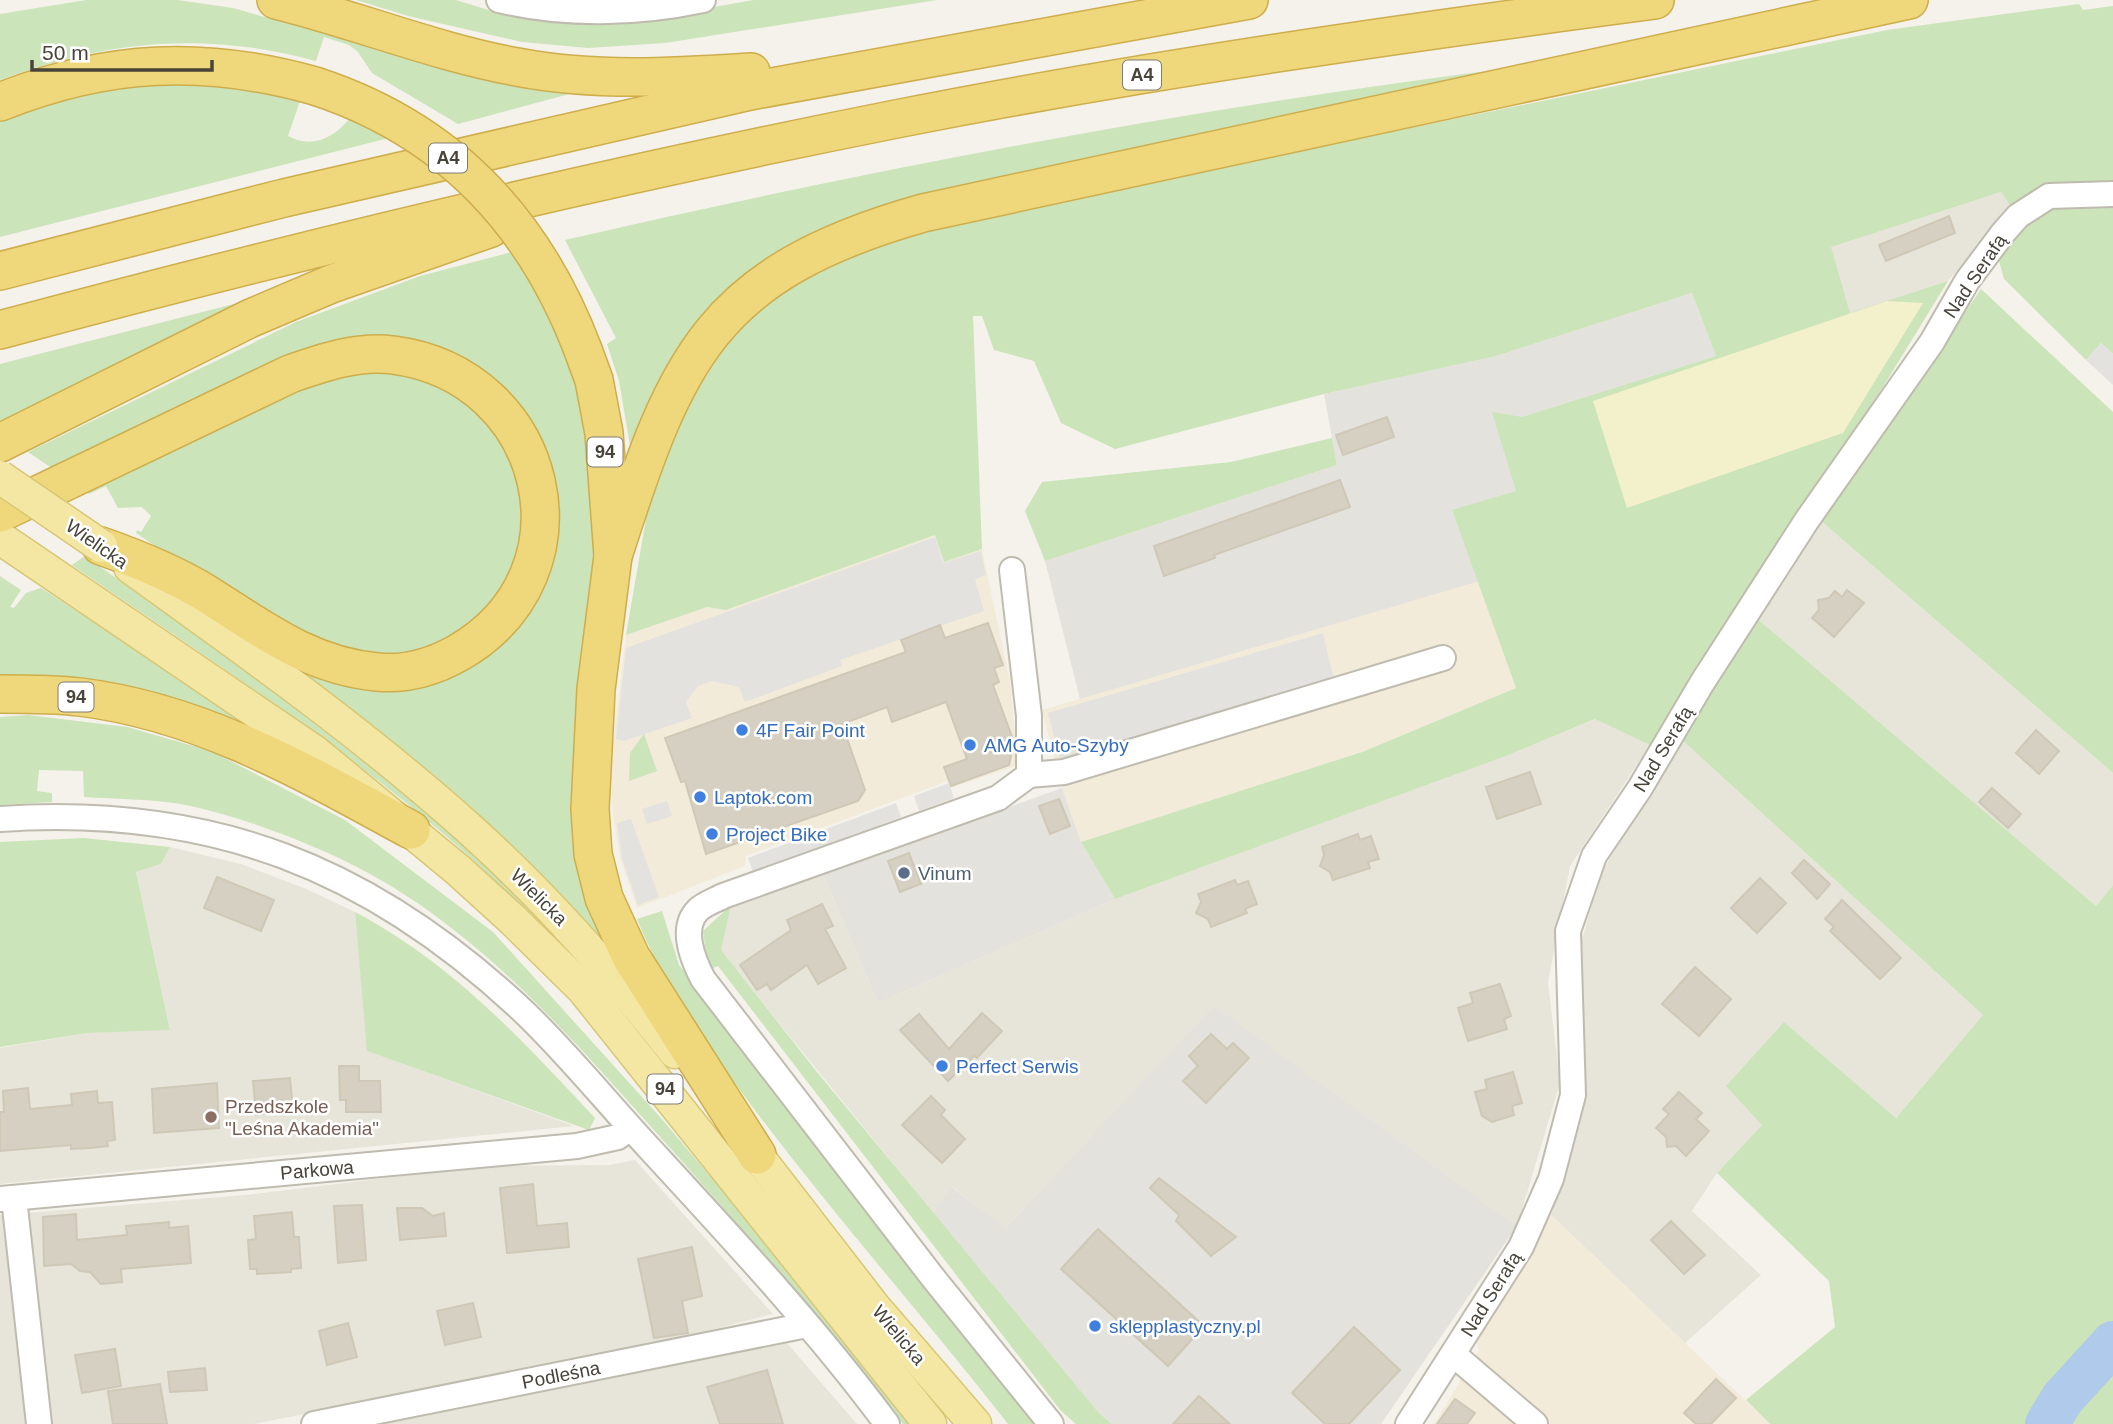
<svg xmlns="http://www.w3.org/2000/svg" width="2113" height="1424" font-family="Arial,sans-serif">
  <rect width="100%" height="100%" fill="#f4f2eb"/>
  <g fill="#e7e5da">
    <polygon points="2001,192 2011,207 1948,281 1850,314 1830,247"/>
    <polygon points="1821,521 2113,773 2113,885 2096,906 1754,616"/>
    <polygon points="1596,719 1650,745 1570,866 1548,982 1560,1083 1517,1226 1214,1007 1004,1229 953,1187 933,1213 720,950 731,905 823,874 878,1003 1115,899 1506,756"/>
    <polygon points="1682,740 1983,1015 1896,1118 1784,1022 1762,1125 1717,1173 1692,1211 1761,1275 1685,1343 1551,1215 1584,1108 1580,947 1600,875"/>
    <polygon points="170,847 241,864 304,888 355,912 368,1051 574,1126 0,1184 0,1048 87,1033 170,1029 136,872 161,864"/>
    <polygon points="635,1160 773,1314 636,1349 254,1424 0,1424 0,1215 245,1195 485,1166 609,1165"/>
    <polygon points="786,1342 857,1424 356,1424"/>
  </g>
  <g fill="#f3ebd9">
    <polygon points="935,535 944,562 982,549 1010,682 1018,765 951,788 948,781 746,856 745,866 637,908 620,858 612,807 611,760 626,635 707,607 726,610"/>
    <polygon points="1480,581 1516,688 1362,752 1081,842 1062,788 1042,710"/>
    <polygon points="1551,1215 1770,1424 1434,1424 1479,1350 1476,1339"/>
  </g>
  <g fill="#e4e2dc">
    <polygon points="1692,293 1716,356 1522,417 1516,491 1452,511 1480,581 1080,699 1045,561 1337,465 1324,394 1496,356"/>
    <polygon points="1062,788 1081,842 1115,899 878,1003 823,874"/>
    <polygon points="1214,1006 1517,1226 1381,1424 1112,1424 1099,1413 933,1213 952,1187 1005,1228"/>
  </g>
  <g fill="#cbe4b9">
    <path d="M86,0h91l56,8 244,69 96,16 -115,31 -86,-51 -14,-21 -9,-7 -25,-8 -8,24c-111,-30 -209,-21 -316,19v-66z"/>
    <polygon points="356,0 456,0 495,12 560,23 628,22 754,0 937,0 665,43 588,48 522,42 408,16"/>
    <polygon points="2079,4 2083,10 2113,6 2113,180 2051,185 2011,207 2001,192 1831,247 1850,313 1948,281 1851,439 1711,645 1650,745 1595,719 1506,756 1115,899 1081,842 1362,752 1516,688 1452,510 1516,491 1492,412 1522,417 1716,356 1692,293 1496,356 1324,394 1115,449 1061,423 1034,361 994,350 982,316 973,316 982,549 944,562 935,535 726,610 707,607 626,635 651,490 675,414 701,384 730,339 763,302 802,273 906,231 1381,127 1386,133 1887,30"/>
    <path d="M1526,66l-643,142c-134,41 -203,106 -253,237l-11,-64 -12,-37 9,-6 -51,-98c317,-73 638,-134 961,-174z"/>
    <path d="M152,79l150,16 -14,41c24,13 46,2 62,-18l39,20 -389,99v-121l53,-18z"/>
    <polygon points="2050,202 2113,202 2113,354 2101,343 2086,360 2004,279 1999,261 2024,223"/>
    <polygon points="512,252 549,311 592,424 608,943 605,947 301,674 301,671 497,643 547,468 398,344 59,473 28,452 296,322 420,276"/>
    <polygon points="1981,289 2113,412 2113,773 1821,521"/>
    <polygon points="269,295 0,429 0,364"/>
    <polygon points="391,371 433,380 496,427 526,500 518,566 472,628 418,655 367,658 255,615 136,533 137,530 141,532 151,516 142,507 118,508 106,486 89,494 83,489 260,401 341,374"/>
    <polygon points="1332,438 1337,465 1045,561 1025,511 1042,482 1231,462"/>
    <path d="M85,556c123,88 251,173 364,275 67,61 127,127 186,195l-2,2c-56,-60 -110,-124 -172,-179 -121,-106 -257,-193 -389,-284z"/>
    <polygon points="0,576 21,590 10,607 14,608 26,593 41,588 259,730 0,681"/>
    <polygon points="1754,616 2096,906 2113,885 2113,1424 1770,1424 1746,1400 1835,1327 1829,1281 1717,1173 1762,1125 1726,1086 1784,1022 1896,1118 1983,1015 1682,740"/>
    <path d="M28,715l99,12 84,24 134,69 148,112 167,185 259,307h-16c-80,-101 -163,-199 -250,-295 -89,-100 -183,-207 -306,-267 -44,-22 -119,-50 -167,-58 -31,-5 -65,-5 -96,-7l-1,-26 -44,-1 -2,21 15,2v9l-52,3v-88z"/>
    <polygon points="644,734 657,771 629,781 630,753"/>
    <polygon points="84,838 170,847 161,864 136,872 170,1030 87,1033 0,1047 0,842"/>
    <polygon points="731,905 721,950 817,1072 1099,1413 1112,1424 1076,1424 1061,1411 718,966 708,970 703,931"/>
    <path d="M662,911l17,54 358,459h-29c-82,-105 -171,-205 -251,-311 -46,-62 -91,-122 -120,-194z"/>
    <path d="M355,912c98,52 165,126 240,206l-6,12 -222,-79z"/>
  </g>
  <polygon fill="#f3f0cc" points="1887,301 1923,303 1843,433 1627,508 1593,401"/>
  <g fill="#e3e2df">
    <polygon points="2101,343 2113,354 2113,385 2086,360"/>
    <polygon points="935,537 943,563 981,551 986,575 975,579 984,611 840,660 842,666 745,702 739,687 712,681 698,686 686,702 692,718 624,741 616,739 626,648"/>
    <polygon points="1323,633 1334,679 1060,759 1048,713"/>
    <polygon points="949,783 954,798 919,811 914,796"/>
    <polygon points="667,801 672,816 647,824 642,809"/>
    <polygon points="896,803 901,817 753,872 748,858"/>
    <polygon points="631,819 659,897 638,905 622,858 617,823"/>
  </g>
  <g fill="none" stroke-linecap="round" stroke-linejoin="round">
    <polyline stroke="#afcaea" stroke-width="44" points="2047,1424 2062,1399 2113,1343"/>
  </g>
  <g fill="#d5d0c2" stroke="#cfc8b6" stroke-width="2">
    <polygon points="1949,216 1955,233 1886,261 1879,245"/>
    <polygon points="1387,417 1394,437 1343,455 1336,435"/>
    <polygon points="1340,480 1350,507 1214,555 1215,558 1164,576 1154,546"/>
    <polygon points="1847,590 1864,603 1834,637 1812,618 1819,610 1818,600 1829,598 1835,591 1842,597"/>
    <polygon points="988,623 1003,665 994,668 999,682 993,685 1014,742 1009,765 951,786 944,767 967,759 946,702 892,722 887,707 842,724 865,790 858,801 706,854 685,781 681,782 665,738 906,652 901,640 940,625 945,638"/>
    <polygon points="2036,730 2059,751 2039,774 2016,753"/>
    <polygon points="1530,772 1541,804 1497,819 1486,787"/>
    <polygon points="1992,788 2021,814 2008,828 1979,802"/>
    <polygon points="1059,799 1070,826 1050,834 1039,806"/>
    <polygon points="1358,834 1360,840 1371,836 1379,859 1368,862 1370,868 1333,880 1330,872 1320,866 1324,855 1322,847"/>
    <polygon points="909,853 921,884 900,892 888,861"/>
    <polygon points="1804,860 1830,884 1817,899 1792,873"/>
    <polygon points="217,877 274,900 261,931 204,908"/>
    <polygon points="1760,878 1786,903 1757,933 1731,908"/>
    <polygon points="1235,880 1237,885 1248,881 1257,904 1245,909 1247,913 1211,927 1208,919 1196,913 1201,902 1198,894"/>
    <polygon points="1842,900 1901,958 1880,979 1830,931 1834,927 1825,919"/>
    <polygon points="822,904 833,926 825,929 846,968 818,984 807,965 771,990 767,984 757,990 740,965 791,930 787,920"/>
    <polygon points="1695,967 1731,999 1699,1036 1662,1004"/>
    <polygon points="1500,984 1511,1016 1504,1019 1507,1029 1468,1041 1458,1008 1473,1003 1470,993"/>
    <polygon points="982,1013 1002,1031 977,1058 974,1056 948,1081 900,1030 919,1014 949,1049"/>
    <polygon points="1211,1034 1227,1049 1233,1043 1249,1058 1206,1103 1183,1081 1198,1066 1189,1056"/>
    <polygon points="339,1066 359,1066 359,1081 380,1081 381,1112 346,1112 346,1100 340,1100"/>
    <polygon points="1513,1072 1522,1103 1512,1106 1514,1115 1492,1122 1482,1116 1475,1092 1487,1089 1485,1080"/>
    <polygon points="290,1078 293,1111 256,1115 253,1081"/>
    <polygon points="217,1083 219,1128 154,1133 152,1089"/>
    <polygon points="28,1088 30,1109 72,1105 71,1094 97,1091 98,1103 112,1102 115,1140 107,1141 108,1146 89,1148 71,1149 71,1145 0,1151 0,1112 4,1112 3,1091"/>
    <polygon points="1679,1092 1702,1113 1696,1119 1709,1131 1686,1156 1676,1146 1667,1147 1666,1137 1656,1128 1669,1114 1663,1109"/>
    <polygon points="931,1096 945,1110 941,1115 965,1139 942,1163 902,1125"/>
    <polygon points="1159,1178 1236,1237 1211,1256 1176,1221 1179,1215 1150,1188"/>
    <polygon points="533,1184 537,1226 567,1223 569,1247 507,1253 500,1188"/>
    <polygon points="362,1205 366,1260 338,1263 334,1206"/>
    <polygon points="397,1208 422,1208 433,1216 444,1213 446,1236 400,1240"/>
    <polygon points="292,1212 294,1237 299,1237 301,1268 291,1269 291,1272 257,1274 257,1269 250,1269 248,1240 256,1239 254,1216"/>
    <polygon points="76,1214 77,1240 127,1235 126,1226 169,1222 169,1228 188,1226 191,1263 121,1269 122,1282 101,1284 90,1272 80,1271 71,1264 44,1266 43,1217"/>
    <polygon points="1671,1221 1705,1255 1684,1274 1651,1240"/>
    <polygon points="1098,1229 1204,1326 1168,1366 1061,1269"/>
    <polygon points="692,1247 702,1296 682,1301 688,1333 654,1338 638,1259"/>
    <polygon points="473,1303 481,1337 445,1345 437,1311"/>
    <polygon points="348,1323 357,1357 327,1365 319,1331"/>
    <polygon points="1354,1327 1400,1370 1349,1424 1325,1424 1292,1393"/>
    <polygon points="115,1349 121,1386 82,1393 75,1355"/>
    <polygon points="205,1368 207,1390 170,1392 168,1372"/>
    <polygon points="767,1370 783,1424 720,1424 707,1387"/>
    <polygon points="1716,1379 1736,1398 1711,1424 1696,1424 1684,1413"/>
    <polygon points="160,1384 167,1424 113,1424 108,1391"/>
    <polygon points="1199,1396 1230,1424 1173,1424"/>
    <polygon points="1455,1399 1475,1413 1467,1424 1437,1424"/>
  </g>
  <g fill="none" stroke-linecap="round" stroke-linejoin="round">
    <g stroke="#bfbbaf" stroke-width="28">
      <g id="minor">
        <path d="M499,0c66,16 138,14 204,0"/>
        <path d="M1012,570l17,146v59l-31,23 -275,98c-7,4 -19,8 -25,14 -18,18 -5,50 5,69l231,300 117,145"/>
        <polyline points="1029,775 1064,772 1443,658"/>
        <path d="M0,819c211,-14 370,48 524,193 45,43 84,92 126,137 82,89 165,178 237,275"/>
        <polyline points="14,1198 39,1424"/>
        <polyline points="0,1199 577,1146 618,1137 630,1128"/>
        <polyline points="1453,1354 1535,1424"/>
        <polyline points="314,1424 807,1325"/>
        <polyline points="1408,1424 1521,1247 1551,1179 1573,1095 1568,931 1594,856 1640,788 1702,683 1807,520 1932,342 1967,281 2003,233 2018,216 2049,196 2113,194"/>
      </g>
    </g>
    <g stroke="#d8c775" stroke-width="35">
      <g id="major">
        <polyline points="0,538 315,752 458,870 513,920 583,989 930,1424"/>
        <path d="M130,567c118,85 237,169 344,266 74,67 139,141 201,219"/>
        <polyline points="742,1136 875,1308 975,1424"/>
      </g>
    </g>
    <g stroke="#ceae4c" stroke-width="40">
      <g id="highway">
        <path d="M276,0c81,20 159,52 241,67 78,15 156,10 234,5"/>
        <path d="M0,102c107,-43 205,-47 315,-16"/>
        <polyline points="0,271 284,198 750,91 1249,0"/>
        <path d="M0,330c298,-80 598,-152 901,-212 249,-49 502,-85 754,-118"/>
        <polyline points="583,350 594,380 604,433 613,556 596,689 590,809 593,854 604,898 631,957 757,1155"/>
        <polyline points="0,443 251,318 331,284 491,228"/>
        <path d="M0,513l290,-139c31,-11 69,-24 103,-19 156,20 204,218 65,298 -25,14 -52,22 -81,19 -67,-6 -115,-43 -170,-78 -34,-21 -69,-35 -106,-48"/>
        <path d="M613,556c63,-198 98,-283 310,-343l986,-213"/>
        <path d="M0,694c26,0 54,0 80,3 122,15 226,76 331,133"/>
      </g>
    </g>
    <use href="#minor" stroke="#fff" stroke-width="24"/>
    <use href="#major" stroke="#f4e7a4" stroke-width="32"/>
    <use href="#highway" stroke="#efd77b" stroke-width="37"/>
    <g stroke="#d8c775" stroke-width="35" stroke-linecap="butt">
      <polyline id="major-bridge" points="0,477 101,546"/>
    </g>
    <g stroke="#ceae4c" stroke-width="40" stroke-linecap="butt">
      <path id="highway-bridge" d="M315,86c132,43 219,135 268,264"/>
    </g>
    <use href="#major-bridge" stroke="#f4e7a4" stroke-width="32"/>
    <use href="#highway-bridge" stroke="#efd77b" stroke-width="37"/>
  </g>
  <g fill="#3f7fe0" stroke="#fff" stroke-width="2.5">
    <circle cx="742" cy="730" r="7"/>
    <circle cx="970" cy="745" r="7"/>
    <circle cx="700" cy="797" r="7"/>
    <circle cx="712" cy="834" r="7"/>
    <circle cx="942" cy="1066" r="7"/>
    <circle cx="1095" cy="1326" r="7"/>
  </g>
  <circle fill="#5c6f8a" stroke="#fff" stroke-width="2.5" cx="904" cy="873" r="7"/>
  <circle fill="#8d6e63" stroke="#fff" stroke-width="2.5" cx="211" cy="1117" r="7"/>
  <g text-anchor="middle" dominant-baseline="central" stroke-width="5" stroke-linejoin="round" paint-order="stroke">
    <g fill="#fff" stroke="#7f7c75" stroke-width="2">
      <rect x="1123" y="60.5" width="38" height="29" rx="5"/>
      <rect x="429" y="143.5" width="38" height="29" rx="5"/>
      <rect x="587.5" y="437.5" width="35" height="29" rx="5"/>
      <rect x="58.5" y="682.5" width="35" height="29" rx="5"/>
      <rect x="647.5" y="1074.5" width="35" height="29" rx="5"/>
    </g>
    <g font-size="18" font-weight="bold" fill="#48443a">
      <text x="1142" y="75">A4</text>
      <text x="448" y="158">A4</text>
      <text x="605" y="452">94</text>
      <text x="76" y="697">94</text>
      <text x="665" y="1089">94</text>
    </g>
    <g font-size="19" fill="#48443a" stroke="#fff">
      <text transform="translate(1975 276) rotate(-56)">Nad Serafą</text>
      <text transform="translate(97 544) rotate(35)">Wielicka</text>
      <text transform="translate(1663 749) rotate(-59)">Nad Serafą</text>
      <text transform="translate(539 897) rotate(45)">Wielicka</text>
      <text transform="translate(317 1170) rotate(-5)">Parkowa</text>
      <text transform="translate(1491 1294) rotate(-58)">Nad Serafą</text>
      <text transform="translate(899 1335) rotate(50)">Wielicka</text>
      <text transform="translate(561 1375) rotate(-11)">Podleśna</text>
    </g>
    <g font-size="19" fill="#366cbe" stroke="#fff" text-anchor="start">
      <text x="756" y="730">4F Fair Point</text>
      <text x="984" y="745">AMG Auto-Szyby</text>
      <text x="714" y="797">Laptok.com</text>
      <text x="726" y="834">Project Bike</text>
      <text x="956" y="1066">Perfect Serwis</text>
      <text x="1109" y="1326">sklepplastyczny.pl</text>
    </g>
    <g font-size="19" fill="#4e5e75" stroke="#fff" text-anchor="start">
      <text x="918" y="873">Vinum</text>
    </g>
    <g font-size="19" fill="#785e54" stroke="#fff" text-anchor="start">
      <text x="225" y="1106">Przedszkole<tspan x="225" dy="22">"Leśna Akademia"</tspan></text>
    </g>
  </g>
  <path d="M32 60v10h180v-10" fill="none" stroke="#48443a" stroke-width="3.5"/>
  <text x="42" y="60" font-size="21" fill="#48443a" stroke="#ffffff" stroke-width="5" paint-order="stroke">50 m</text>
</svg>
